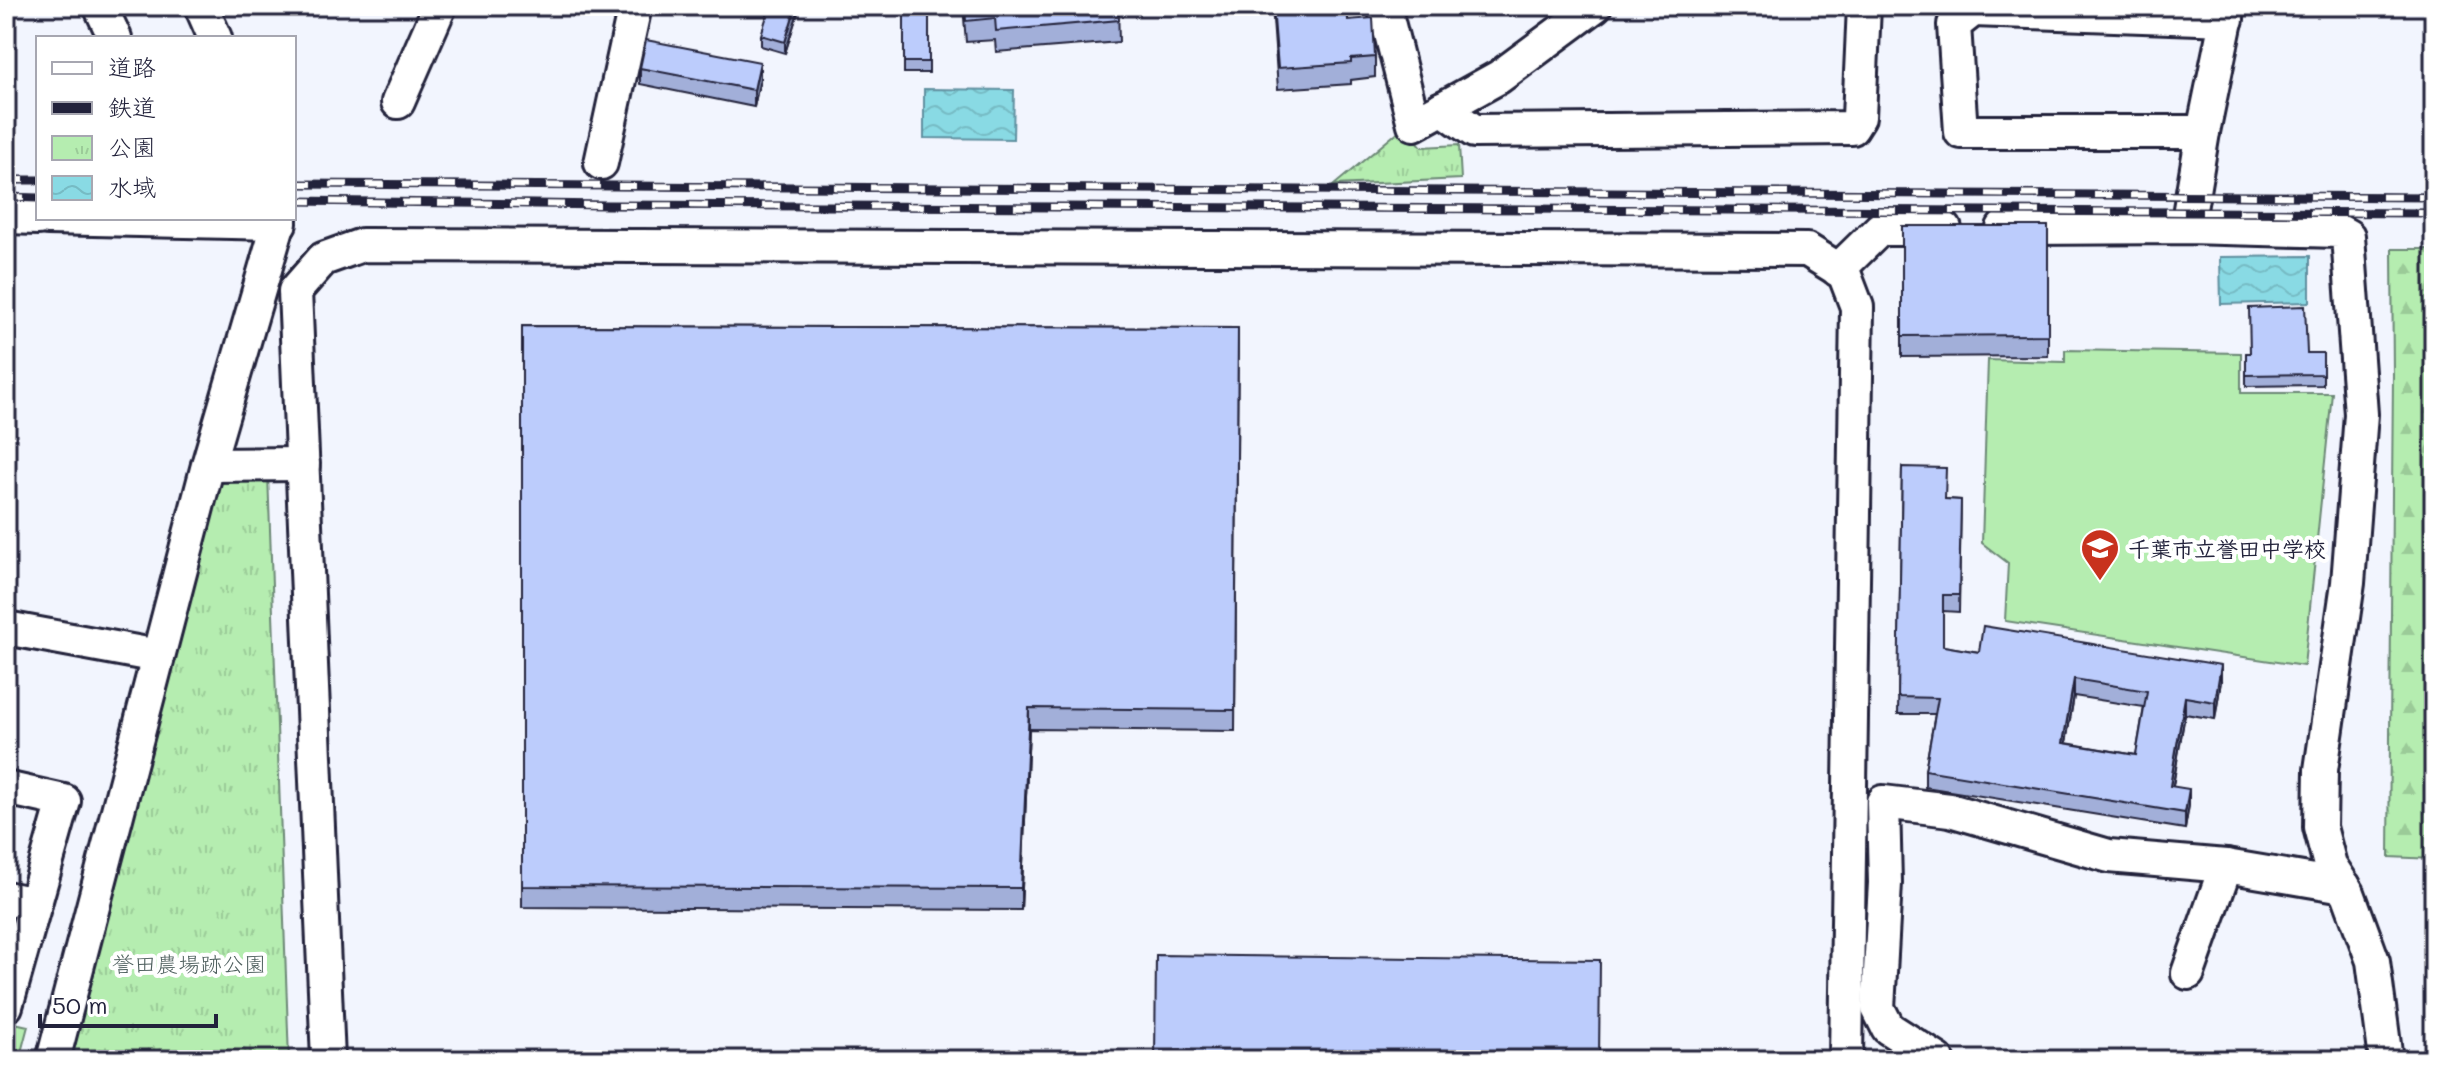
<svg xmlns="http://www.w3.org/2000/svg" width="2440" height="1066" font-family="Mali,'Klee One',sans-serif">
  <defs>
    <pattern id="forest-firs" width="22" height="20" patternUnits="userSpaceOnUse" patternTransform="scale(2)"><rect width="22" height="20" fill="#b5edb0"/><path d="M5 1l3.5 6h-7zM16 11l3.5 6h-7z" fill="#9bcb98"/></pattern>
    <pattern id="park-tufts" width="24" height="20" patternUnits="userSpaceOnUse" patternTransform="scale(2)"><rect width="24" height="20" fill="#b5edb0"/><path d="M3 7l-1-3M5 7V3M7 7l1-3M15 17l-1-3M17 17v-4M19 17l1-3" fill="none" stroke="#9bcb98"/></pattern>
    <pattern id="water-waves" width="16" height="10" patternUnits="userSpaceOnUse" patternTransform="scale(2)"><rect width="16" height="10" fill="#89dae4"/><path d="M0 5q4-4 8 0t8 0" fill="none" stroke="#76bbc4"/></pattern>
  </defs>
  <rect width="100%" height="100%" fill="#f2f5fe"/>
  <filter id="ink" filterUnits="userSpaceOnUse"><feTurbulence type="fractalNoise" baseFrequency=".0125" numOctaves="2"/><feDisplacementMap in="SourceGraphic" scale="16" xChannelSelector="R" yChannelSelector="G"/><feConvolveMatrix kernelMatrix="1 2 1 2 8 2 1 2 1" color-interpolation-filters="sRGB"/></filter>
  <g filter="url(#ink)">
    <polygon fill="url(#forest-firs)" stroke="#6c8876" stroke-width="2" points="2392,249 2434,249 2434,859 2389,857 2393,375"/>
    <g fill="url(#park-tufts)" stroke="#6c8876" stroke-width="2">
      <polygon points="1405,126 1422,147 1459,145 1461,179 1334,185"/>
      <polygon points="268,474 289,1060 68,1060 220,475"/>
      <polygon points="6,1021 28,1026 19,1060 6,1060"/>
    </g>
    <polygon fill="#b5edb0" stroke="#6c8876" stroke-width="2" points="2065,350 2241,353 2241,393 2332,393 2304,666 2005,621 2008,563 1982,543 1988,360 2065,362"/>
    <g fill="url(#water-waves)" stroke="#6090a0" stroke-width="2">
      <polygon points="924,89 1014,90 1013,139 924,138"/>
      <polygon points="2310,256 2310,302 2221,304 2220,257"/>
    </g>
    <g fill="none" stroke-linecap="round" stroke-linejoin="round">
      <g stroke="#22223b" stroke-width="38">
        <g id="minor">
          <polyline points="100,6 115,38"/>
          <polyline points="201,6 215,38"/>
          <polyline points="1384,6 1414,124 1499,77 1595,6"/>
          <polyline points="398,102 440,6"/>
          <polyline points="1442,108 1474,131 1852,128 1859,117 1864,6"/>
          <polyline points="2203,132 1961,132 1954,25 1973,10 2227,19"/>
          <polyline points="601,163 635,6"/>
          <polyline points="6,217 38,218"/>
          <polyline points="48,218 280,223"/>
          <polyline points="2187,227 2203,132 2229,6"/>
          <polyline points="2003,228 2187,227 2339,231 2348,236 2361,414 2348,583 2321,770 2320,827 2330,865 2348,893 2373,961 2386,1060"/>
          <polyline points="1838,270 1880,229 1945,229"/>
          <polyline points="208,465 303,464"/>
          <polyline points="6,628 158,656"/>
          <polyline points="6,788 64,801 6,1006"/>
          <polyline points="6,898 35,904"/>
          <polyline points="2188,973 2226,866"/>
          <polyline points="53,1060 208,465 280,218"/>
          <polyline points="328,1060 295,291 323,259 362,245 1807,250 1844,273 1857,307 1846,1060"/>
          <polyline points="1938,1060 1888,1028 1878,1008 1885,883 1883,802 1950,810 2109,856 2226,866 2344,886"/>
        </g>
      </g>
      <use href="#minor" stroke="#fff" stroke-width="32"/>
      <g stroke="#22223b" stroke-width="9">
        <g id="rail">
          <polyline points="6,180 38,180"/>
          <polyline points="294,184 2434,197"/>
          <polyline points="6,197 38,198"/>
          <polyline points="294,201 608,205 2434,213"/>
        </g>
      </g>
      <use href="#rail" stroke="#fff" stroke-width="6" stroke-dasharray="18" stroke-linecap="butt"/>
    </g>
    <g fill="#a2afd9" stroke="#22223b" stroke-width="2" fill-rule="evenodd">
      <polygon points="800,6 785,53 761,46 761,35"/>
      <rect x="904" y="6" width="25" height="67"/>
      <polygon points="963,6 1118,6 1119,42 996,52 995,40 966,42"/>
      <polygon points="1272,6 1347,6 1348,20 1375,57 1375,77 1351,80 1351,84 1278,89"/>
      <polygon points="640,68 760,79 754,107 640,84"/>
      <polygon points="1902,226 2048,226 2048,356 1902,357"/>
      <polygon points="522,326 1238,328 1235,731 1029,729 1021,910 522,907"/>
      <polygon points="2246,353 2323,353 2323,385 2246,386"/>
      <path d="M1902,467l43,32 16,1 -2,112 -16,-1v35l36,6 242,29 -6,38 -30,-5 -12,72 16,19 -4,24 -260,-42v-17l10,-56h-37zM2074,696l70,11 -8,48 -70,-12z"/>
    </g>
    <g fill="#848fb0" stroke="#22223b" stroke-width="2">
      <polygon points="796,6 800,6 785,53 785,42"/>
      <polygon points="760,62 760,79 754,107 754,90"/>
      <polygon points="2221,665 2221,681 2215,719 2215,702"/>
      <polygon points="2074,679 2074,696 2063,759 2063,743"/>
      <polygon points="2185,697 2185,714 2170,802 2170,786"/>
      <polygon points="1029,708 1029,729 1021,910 1021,888"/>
      <polygon points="2189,789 2189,805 2185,829 2185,813"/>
    </g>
    <g fill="#bcccfc" stroke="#22223b" stroke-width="2" fill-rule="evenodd">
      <polygon points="770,6 796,6 785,42 761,35"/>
      <rect x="904" y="6" width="25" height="56"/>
      <polygon points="965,6 1118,6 1119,20 996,31 995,18 966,21"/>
      <polygon points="1273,6 1347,6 1348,20 1373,18 1375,57 1351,59 1351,63 1278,68"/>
      <polygon points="646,40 760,62 754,90 640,68"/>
      <polygon points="1902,226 2048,226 2048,335 1902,336"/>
      <polygon points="2305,306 2307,353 2323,353 2323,374 2246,375 2246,353 2250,353 2249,308"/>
      <polygon points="522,326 1238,328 1235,710 1029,708 1021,888 522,886"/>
      <path d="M1902,467l44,1 -1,31 16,1 -2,95h-16v51l36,6 4,-26 238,39 -6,37 -30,-5 -15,89 19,3 -4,24 -260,-43 13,-72 -40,-1zM2074,679l73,12 -11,64 -73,-12z"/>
      <polygon points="1156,955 1600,960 1599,1060 1155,1060"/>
    </g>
  </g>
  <defs>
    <g id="school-pin" transform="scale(2)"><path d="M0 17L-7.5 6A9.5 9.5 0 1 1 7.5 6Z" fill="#c8321e" stroke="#fff"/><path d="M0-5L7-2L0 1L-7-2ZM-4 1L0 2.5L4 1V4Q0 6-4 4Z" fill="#fff"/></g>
  </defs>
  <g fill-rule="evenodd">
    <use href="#school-pin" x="2100" y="548"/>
  </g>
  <g text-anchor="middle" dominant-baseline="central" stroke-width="8" stroke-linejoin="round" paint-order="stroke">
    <g font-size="22" font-weight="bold" fill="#22223b" stroke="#fff" text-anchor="start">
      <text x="2128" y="548">千葉市立誉田中学校</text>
    </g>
    <g font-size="22" fill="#4e5f5e" stroke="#fff">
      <text x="189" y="963">誉田農場跡公園</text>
    </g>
  </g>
  <rect width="2440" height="1066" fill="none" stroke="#fff" stroke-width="32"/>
  <rect x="16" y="16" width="2408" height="1034" fill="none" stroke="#22223b" stroke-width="3" filter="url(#ink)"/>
  <rect x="36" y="36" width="260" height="184" fill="#ffffff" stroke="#a7a7b1" stroke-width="2"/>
  <rect x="52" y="62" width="40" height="12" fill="#ffffff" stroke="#a7a7b1" stroke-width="2"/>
  <text x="108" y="76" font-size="24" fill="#22223b">道路</text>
  <rect x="52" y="102" width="40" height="12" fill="#22223b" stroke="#a7a7b1" stroke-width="2"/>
  <text x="108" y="116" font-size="24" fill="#22223b">鉄道</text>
  <rect x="52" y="136" width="40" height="24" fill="url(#park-tufts)" stroke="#a7a7b1" stroke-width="2"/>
  <text x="108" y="156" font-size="24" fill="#22223b">公園</text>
  <rect x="52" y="176" width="40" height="24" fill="url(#water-waves)" stroke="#a7a7b1" stroke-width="2"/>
  <text x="108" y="196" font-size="24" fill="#22223b">水域</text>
  <path d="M40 1014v12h176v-12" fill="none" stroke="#22223b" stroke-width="4"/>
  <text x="52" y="1014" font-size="24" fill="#22223b" stroke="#ffffff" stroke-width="6" paint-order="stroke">50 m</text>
</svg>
